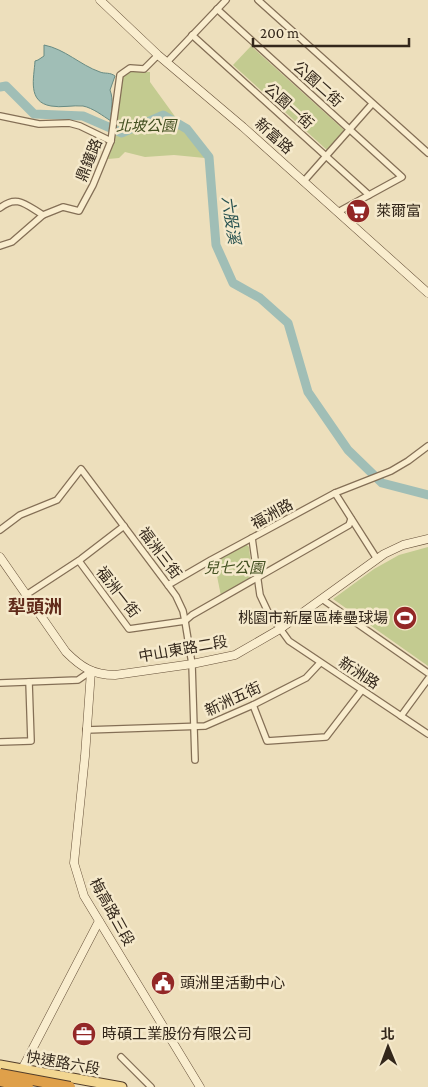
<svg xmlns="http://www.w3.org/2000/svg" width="428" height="1087" font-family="'Crimson Pro','Noto Sans TC',serif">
  <rect width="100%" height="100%" fill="#eddfbc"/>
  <g fill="#c3cb90">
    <polygon points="251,46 344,130 327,150 233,65"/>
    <polygon points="130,72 150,72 150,82 205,158 174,155 145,157 125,152 119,158 108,159 114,142 122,77"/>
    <polygon points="246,544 249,547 252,576 221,596 214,561"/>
    <polygon points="428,547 428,666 333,599 374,569 399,555"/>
  </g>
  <path fill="#a0beb6" stroke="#688b83" d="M44,45c21,4 36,20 56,27 5,2 10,0 15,4l-5,14c4,11 1,19 1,31 -8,-5 -18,-13 -28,-15 -10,-1 -22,2 -32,0 -24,-4 -17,-28 -16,-45l3,-1 6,-4z"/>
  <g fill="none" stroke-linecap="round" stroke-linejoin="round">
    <polyline stroke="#a0beb6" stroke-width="9" points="0,87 6,86 34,114 83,116 122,133 163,115 187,129 209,157 216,245 233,283 260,298 288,323 308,392 348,450 382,483 428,495"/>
    <g stroke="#846f56" stroke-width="8">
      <g id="street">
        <polyline points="258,0 428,153"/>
        <polyline points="217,9 402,177 338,212"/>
        <polyline points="192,35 369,195"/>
        <polyline points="167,62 226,0"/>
        <polyline points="0,116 39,124 69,123 80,126 111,141"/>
        <polyline points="304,181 372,104"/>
        <path d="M0,208c17,-14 26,-3 43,7l20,-8 16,4 14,-26 18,-44 9,-66 10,-7 14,1 14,-14"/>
        <polyline points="0,246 12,242 43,215"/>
        <polyline points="335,493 377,559"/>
        <polyline points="0,530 20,515 57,500 81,469 168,585 176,596 183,611 185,621 192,664 195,760"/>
        <polyline points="252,538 260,595 268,612 289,641 428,734"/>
        <polyline points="79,561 129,629 185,621 192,615 349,525 351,519"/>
        <polyline points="168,585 211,560 335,493 391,471 408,461 428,446"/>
        <polyline points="26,595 81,559 124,526"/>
        <polyline points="322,599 428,673"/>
        <polyline points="0,683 78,680 91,671"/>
        <polyline points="253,705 267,741 326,737 362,690"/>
        <polyline points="401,716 428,679"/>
        <polyline points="86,730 205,726 253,705 306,678 320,663"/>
        <polyline points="0,742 31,741 29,682"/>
        <polyline points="121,1057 151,1087"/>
      </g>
    </g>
    <g stroke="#665039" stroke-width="9">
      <g id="secondary">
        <polyline points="100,0 158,55 243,127 428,293"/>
        <path d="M0,557l66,95c15,15 27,23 49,23l77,-11 43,-9 45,-26 104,-75 19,-9 25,-6"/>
        <polyline points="91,671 85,756 74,863 84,896 200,1087"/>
        <polyline points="20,1073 99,921"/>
      </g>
    </g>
    <g stroke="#523d2a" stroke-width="11">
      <polyline id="primary" points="0,1065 122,1087"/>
    </g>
    <use href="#street" stroke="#f9edce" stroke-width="5.5"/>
    <use href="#secondary" stroke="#f9edce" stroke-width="8"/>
    <use href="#primary" stroke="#f2d692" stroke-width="9"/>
    <g stroke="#523d2a" stroke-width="12" stroke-linecap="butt">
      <g id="highway-bridge">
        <polyline points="0,1074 70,1087"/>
        <polyline points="0,1081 28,1087"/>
      </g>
    </g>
    <use href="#highway-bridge" stroke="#dfa04a" stroke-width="10"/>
  </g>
  <defs>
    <g id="supermarket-disc" transform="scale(1.25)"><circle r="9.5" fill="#932726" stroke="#f5e9cb"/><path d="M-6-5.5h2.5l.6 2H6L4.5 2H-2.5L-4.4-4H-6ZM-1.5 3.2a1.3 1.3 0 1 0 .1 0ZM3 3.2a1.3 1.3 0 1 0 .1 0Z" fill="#fff"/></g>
    <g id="stadium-disc" transform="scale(1.25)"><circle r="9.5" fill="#932726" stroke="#f5e9cb"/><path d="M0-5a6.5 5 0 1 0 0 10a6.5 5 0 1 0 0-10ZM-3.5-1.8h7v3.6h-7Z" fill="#fff"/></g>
    <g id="civic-disc" transform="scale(1.25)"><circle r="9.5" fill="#932726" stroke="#f5e9cb"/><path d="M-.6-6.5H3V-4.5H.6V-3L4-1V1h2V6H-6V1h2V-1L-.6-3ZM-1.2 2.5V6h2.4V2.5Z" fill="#fff"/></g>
    <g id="office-disc" transform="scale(1.25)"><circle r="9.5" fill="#932726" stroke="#f5e9cb"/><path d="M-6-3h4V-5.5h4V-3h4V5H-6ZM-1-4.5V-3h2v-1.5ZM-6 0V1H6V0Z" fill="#fff"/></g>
  </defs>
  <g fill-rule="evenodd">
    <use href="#supermarket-disc" x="358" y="211"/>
    <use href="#stadium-disc" x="405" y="618"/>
    <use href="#civic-disc" x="163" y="983"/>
    <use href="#office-disc" x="84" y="1034"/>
  </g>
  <g text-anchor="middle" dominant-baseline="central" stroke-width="5" stroke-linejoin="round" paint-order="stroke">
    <g font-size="15" fill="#33271b" stroke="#f5e9cb">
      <text transform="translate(318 84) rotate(42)">公園二街</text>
      <text transform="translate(289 106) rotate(42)">公園一街</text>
      <text transform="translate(274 136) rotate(42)">新富路</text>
      <text transform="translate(89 160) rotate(-68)">鼎鐘路</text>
      <text transform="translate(272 514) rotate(-29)">福洲路</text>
      <text transform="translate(160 553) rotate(53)">福洲三街</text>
      <text transform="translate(118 592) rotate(52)">福洲一街</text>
      <text transform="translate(183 649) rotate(-10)">中山東路二段</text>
      <text transform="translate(359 673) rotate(33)">新洲路</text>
      <text transform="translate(233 699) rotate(-25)">新洲五街</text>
      <text transform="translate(112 912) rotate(61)">梅高路三段</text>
      <text transform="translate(63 1063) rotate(10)">快速路六段</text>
    </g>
    <g font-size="15" font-style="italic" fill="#435021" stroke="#f5e9cb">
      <text x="146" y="126">北坡公園</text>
      <text x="234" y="568">兒七公園</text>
    </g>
    <g font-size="15" fill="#33271b" stroke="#f5e9cb" text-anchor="start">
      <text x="376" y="211">萊爾富</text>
      <text x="388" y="618" text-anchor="end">桃園市新屋區棒壘球場</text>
      <text x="180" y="983">頭洲里活動中心</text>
      <text x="102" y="1034">時碩工業股份有限公司</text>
    </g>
    <g font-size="16" font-style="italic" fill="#2a5351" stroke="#f5e9cb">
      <text transform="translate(231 220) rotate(82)">六股溪</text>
    </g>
    <g font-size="18" font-weight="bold" fill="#602a1a" stroke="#f5e9cb">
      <text x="35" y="607">犁頭洲</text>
    </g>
  </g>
  <g transform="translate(388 1047) rotate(359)" stroke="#f5e9cb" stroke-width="4" paint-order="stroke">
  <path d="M0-4L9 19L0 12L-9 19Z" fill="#33271b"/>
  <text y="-8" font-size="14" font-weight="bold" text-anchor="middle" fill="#33271b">北</text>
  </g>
  <path d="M253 38v8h156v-8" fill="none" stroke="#33271b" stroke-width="2.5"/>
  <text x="260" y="38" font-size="15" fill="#33271b" stroke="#f5e9cb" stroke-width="4" paint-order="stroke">200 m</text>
</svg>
